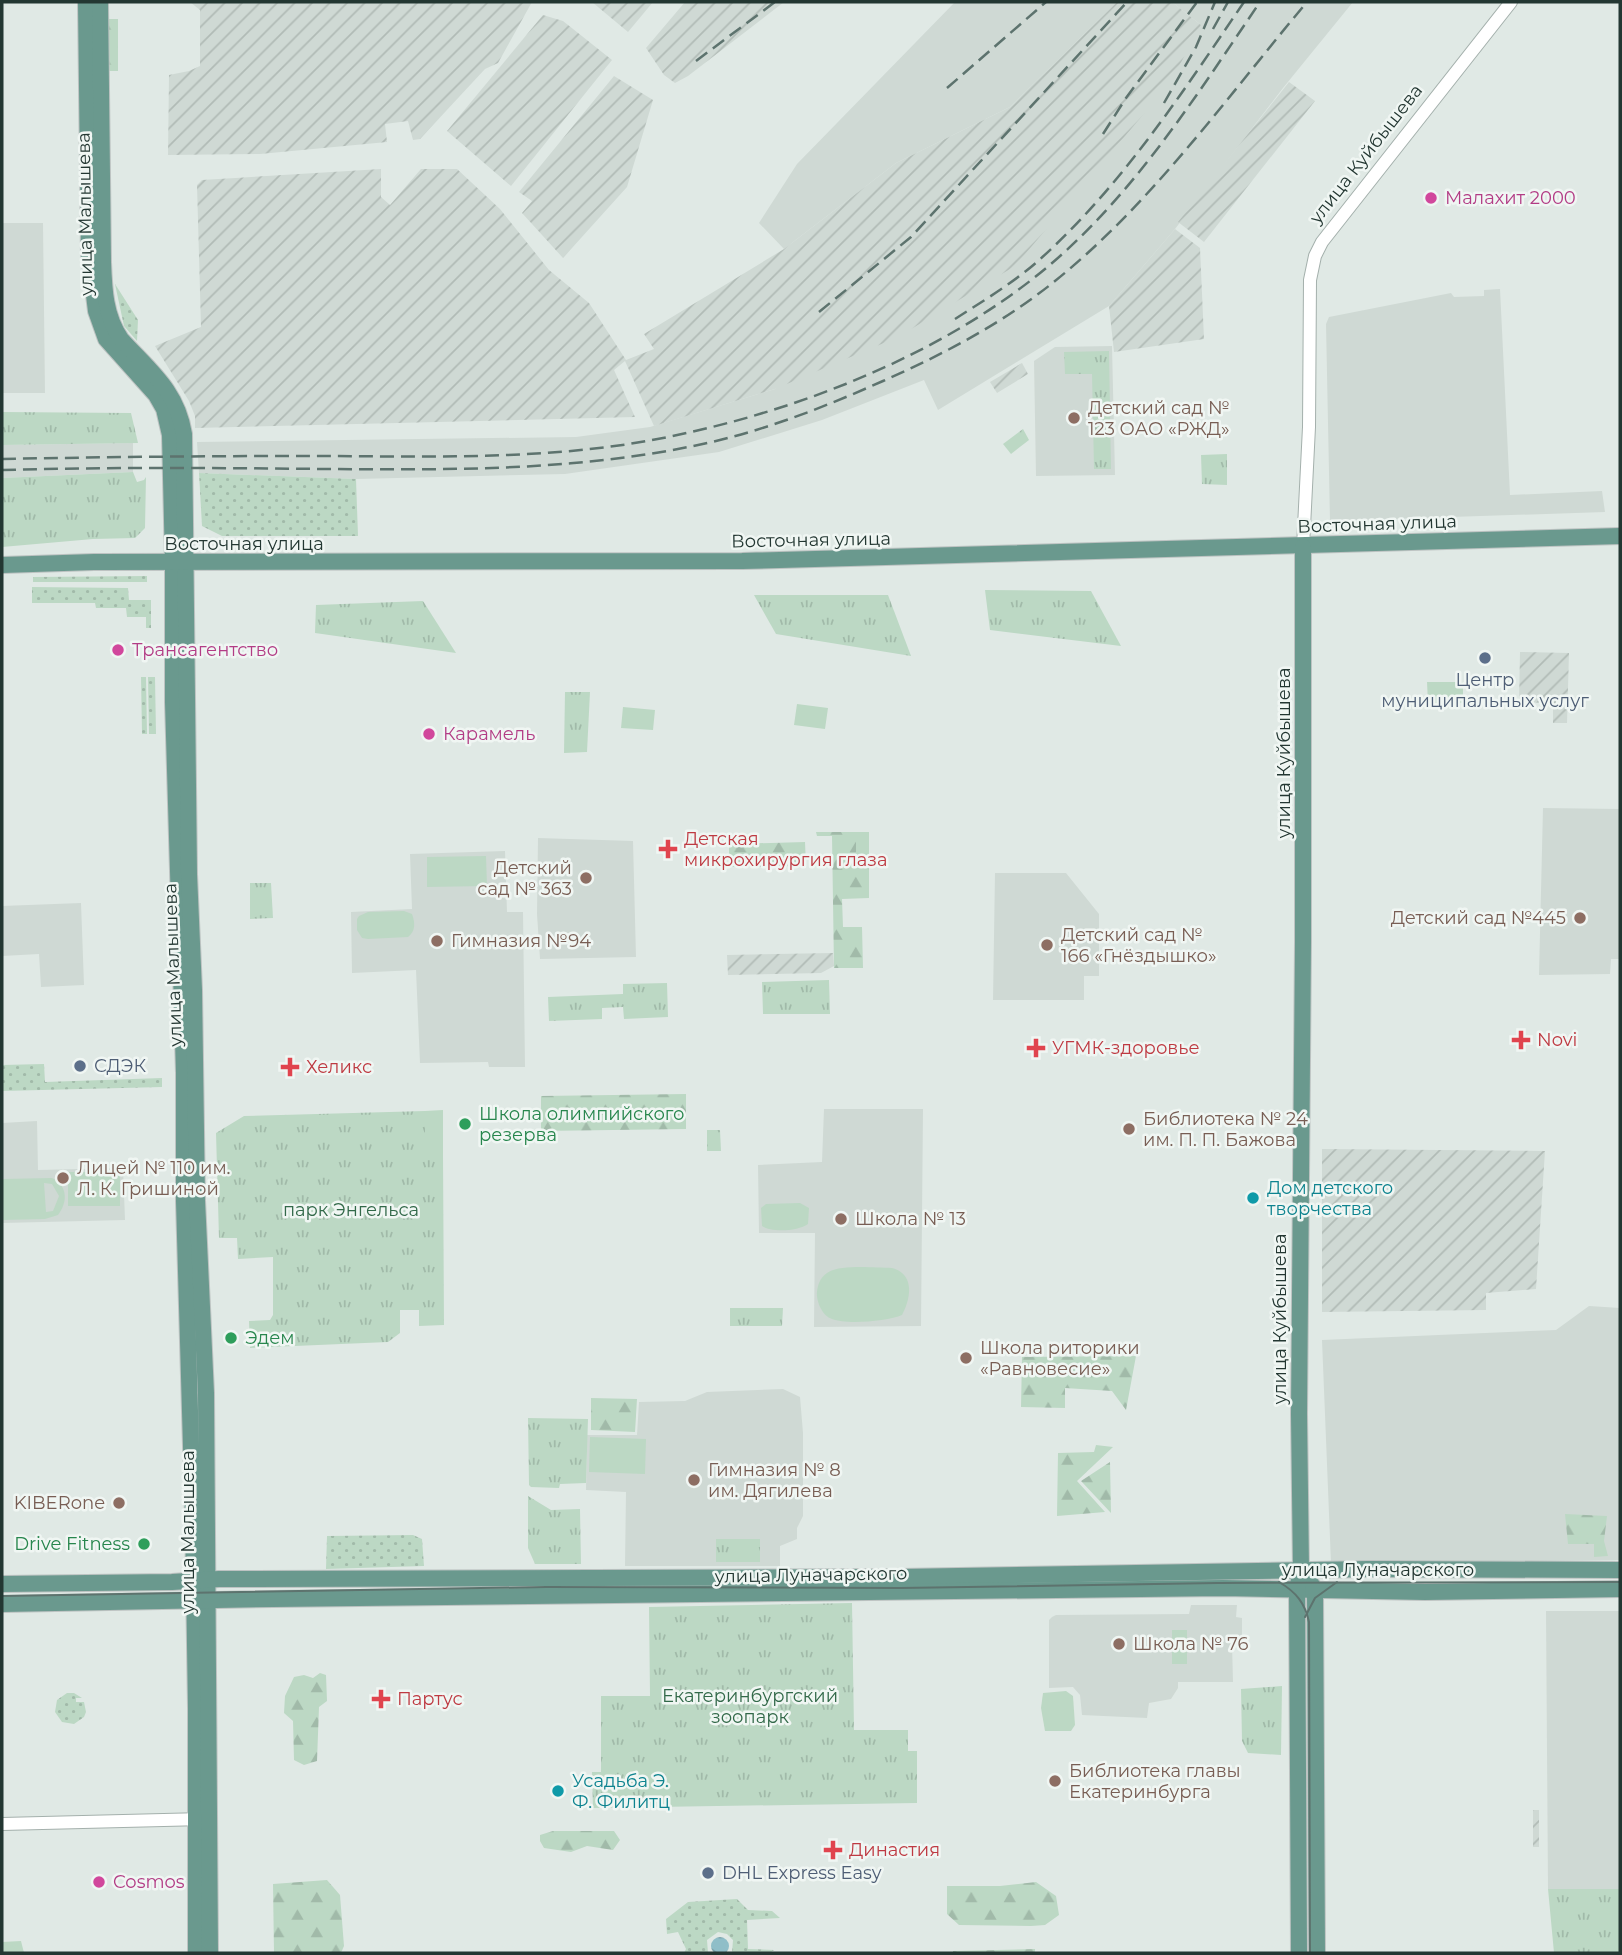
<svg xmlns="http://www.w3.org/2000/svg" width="1622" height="1955" font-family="Montserrat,sans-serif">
  <defs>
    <pattern id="industrial-furrows" width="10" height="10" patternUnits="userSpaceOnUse" patternTransform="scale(1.75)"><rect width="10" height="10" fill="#cfd9d4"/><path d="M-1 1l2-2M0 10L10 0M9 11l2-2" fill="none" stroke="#b1bbb6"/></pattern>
    <pattern id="grass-dots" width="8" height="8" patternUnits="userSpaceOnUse" patternTransform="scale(1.75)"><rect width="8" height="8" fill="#bcd8c4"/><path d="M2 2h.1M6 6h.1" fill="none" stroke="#a1baa9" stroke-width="1.8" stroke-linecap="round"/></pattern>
    <pattern id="forest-firs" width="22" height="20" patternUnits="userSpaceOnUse" patternTransform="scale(1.75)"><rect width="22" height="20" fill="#bcd8c4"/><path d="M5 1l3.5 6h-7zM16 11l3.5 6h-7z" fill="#a1baa9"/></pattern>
    <pattern id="park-tufts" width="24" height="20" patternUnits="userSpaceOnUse" patternTransform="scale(1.75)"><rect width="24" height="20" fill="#bcd8c4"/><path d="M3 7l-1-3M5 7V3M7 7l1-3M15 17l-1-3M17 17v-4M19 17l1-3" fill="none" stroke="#a1baa9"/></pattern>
    <pattern id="water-waves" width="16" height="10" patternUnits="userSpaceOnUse" patternTransform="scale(1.75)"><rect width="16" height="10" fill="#8fbec8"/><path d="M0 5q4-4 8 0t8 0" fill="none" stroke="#749ba3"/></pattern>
  </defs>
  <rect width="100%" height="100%" fill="#e0e9e5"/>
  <g fill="#cfd9d4">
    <polygon points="955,2 1117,2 1010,107 896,163 784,249 759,223 797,164"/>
    <polygon points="1172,2 1353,2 1283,88 1175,229 1109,306 938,410 924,380 822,420 719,452 565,474 356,479 199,473 197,442 576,437 650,427 775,389 1201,25"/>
    <polygon points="2,223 43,223 45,393 2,393"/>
    <polygon points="1500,289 1510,495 1602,491 1605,512 1330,521 1326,324 1329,317 1451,293 1454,297 1484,296 1484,290"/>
    <polygon points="1112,346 1115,475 1036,476 1034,361 1055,347"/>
    <polygon points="133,443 133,472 2,478 2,445"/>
    <polygon points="1543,808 1620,809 1620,959 1611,959 1610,974 1539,975"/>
    <polygon points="538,838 633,841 636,957 540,959 537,914"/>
    <polygon points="505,851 507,912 523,912 525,1067 489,1067 488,1062 420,1063 416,970 352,973 351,912 412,909 410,854"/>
    <polygon points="995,873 1066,873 1099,914 1099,976 1084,976 1084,1000 993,1000"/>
    <polygon points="81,903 84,985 41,987 39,954 2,956 2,906"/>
    <polygon points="824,1109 923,1109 921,1326 814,1327 815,1233 759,1233 758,1165 822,1162"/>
    <polygon points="37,1121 38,1170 123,1168 125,1220 2,1223 2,1123"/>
    <polygon points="1589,1306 1620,1308 1620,1560 1331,1563 1322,1340 1556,1330"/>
    <polygon points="783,1389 800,1397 803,1433 803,1516 797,1528 797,1539 780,1546 780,1566 625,1566 626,1492 586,1490 587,1435 637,1435 639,1402 685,1401 707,1392"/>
    <polygon points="1191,1605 1237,1605 1236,1617 1242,1618 1242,1644 1232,1644 1233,1682 1178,1682 1178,1688 1171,1699 1149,1703 1147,1718 1082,1715 1080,1695 1073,1687 1049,1688 1049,1620 1052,1617 1056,1615 1189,1614"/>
    <polygon points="1546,1611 1620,1611 1620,1889 1548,1889"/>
  </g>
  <g fill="url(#industrial-furrows)">
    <polygon points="190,2 532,2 498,63 485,69 420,139 413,140 408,121 385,124 387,142 260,154 168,155 169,75 189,71 200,66 200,10"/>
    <polygon points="592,2 653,2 628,32"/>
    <polygon points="685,2 784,2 688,76 675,83 664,75 646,48"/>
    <polygon points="1117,2 1172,2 1201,25 1170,83 1015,266 898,337 775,389 654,426 625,361 614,370 635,417 195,428 195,416 189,401 155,346 201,327 197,185 202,180 381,169 381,197 390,205 421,169 457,169 500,209 549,270 589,303 626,360 654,349 644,334 784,249 896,163 1010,107"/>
    <polygon points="543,15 563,21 612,60 511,186 447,131"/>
    <polygon points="614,76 653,100 627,187 563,258 522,213 532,201 519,192"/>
    <polygon points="1289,82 1315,101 1204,242 1178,222"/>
    <polygon points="1175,229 1200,248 1204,339 1114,352 1109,306"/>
    <polygon points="1022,363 1028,374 997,393 990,382"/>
    <polygon points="1520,652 1569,653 1567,723 1553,723 1553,703 1519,702"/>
    <polygon points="833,953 834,966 821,973 728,975 727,955"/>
    <polygon points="1322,1149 1545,1151 1536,1289 1486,1293 1486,1310 1322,1312"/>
    <rect x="1533" y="1810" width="6" height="37"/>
  </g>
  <g fill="url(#grass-dots)">
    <polygon points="115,284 138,320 137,341 124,326"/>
    <polygon points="199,473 356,479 358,536 222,536 202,526"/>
    <polygon points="147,576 147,582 33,582 33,577"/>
    <polygon points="32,587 128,588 129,600 151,600 151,628 146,628 146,617 127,617 126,608 96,608 95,603 32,603"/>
    <polygon points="141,677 146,677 147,734 142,734"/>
    <polygon points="148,677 155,677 156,734 149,734"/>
    <polygon points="44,1064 45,1082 162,1078 162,1087 2,1091 2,1065"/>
    <polygon points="413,1535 422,1539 424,1566 326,1569 327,1536"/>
    <polygon points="67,1693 74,1693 82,1698 76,1698 76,1702 84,1702 86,1712 84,1717 74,1724 62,1722 55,1712 57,1700"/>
    <polygon points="737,1899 748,1910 772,1911 780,1918 747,1920 748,1949 774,1950 770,1953 732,1953 733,1940 727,1934 718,1932 707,1940 708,1953 684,1953 686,1949 678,1932 667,1934 666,1919 688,1902"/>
  </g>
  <g fill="url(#forest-firs)">
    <rect x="109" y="19" width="9" height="52"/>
    <polygon points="816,832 856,832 856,862 869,862 869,898 842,899 843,927 862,927 863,968 834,968 832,836 817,836"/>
    <polygon points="805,842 806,866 729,867 729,844"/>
    <polygon points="686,1094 686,1129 541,1131 541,1096"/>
    <polygon points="1136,1356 1126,1410 1112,1391 1065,1388 1065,1408 1021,1407 1022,1357"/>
    <polygon points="591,1398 637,1399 635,1432 591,1430"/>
    <polygon points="1096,1445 1113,1447 1077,1481 1105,1512 1057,1516 1058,1453 1094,1452"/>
    <polygon points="1110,1462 1111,1513 1081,1481"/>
    <polygon points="1565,1514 1607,1516 1604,1541 1608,1556 1594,1557 1594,1544 1568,1544"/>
    <polygon points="320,1673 326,1675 327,1701 319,1707 317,1761 304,1765 294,1760 293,1721 284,1713 285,1696 294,1677 304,1675 313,1678"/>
    <polygon points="553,1831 614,1831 620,1840 613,1850 587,1846 571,1852 544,1848 540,1841 540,1835"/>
    <polygon points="327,1880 340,1895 344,1946 341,1953 274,1953 273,1884"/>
    <polygon points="1036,1882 1056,1896 1059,1915 1045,1925 1031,1926 959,1925 947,1914 947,1886 1000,1886"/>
    <polygon points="21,1941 24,1953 2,1953 2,1942"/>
    <polygon points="1035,1949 1035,1953 953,1953 953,1951"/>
  </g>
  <g fill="url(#park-tufts)">
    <polygon points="1109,351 1111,469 1094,469 1092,374 1065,374 1064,352"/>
    <polygon points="2,412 131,413 138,443 2,445"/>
    <polygon points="1023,429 1029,440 1011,454 1003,444"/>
    <polygon points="1227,454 1227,485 1202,484 1201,455"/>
    <polygon points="133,472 137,482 144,480 146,477 145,528 135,538 93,539 2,547 2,478"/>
    <polygon points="985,590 1091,591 1121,646 990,630"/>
    <polygon points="754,595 888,595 911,656 776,634"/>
    <polygon points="423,601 456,653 315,633 316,605"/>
    <polygon points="565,692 590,692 587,752 564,753"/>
    <polygon points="250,883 271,883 273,918 250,919"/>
    <polygon points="829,980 830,1014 763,1014 762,982"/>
    <polygon points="667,983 668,1017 624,1019 623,1007 602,1008 602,1019 549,1021 548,997 623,994 623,984"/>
    <polygon points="425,1111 425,1155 443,1155 444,1325 419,1326 419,1310 400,1310 400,1333 388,1342 250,1348 249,1321 270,1320 273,1315 273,1257 238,1259 237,1238 219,1238 216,1133 244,1116"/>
    <polygon points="707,1130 720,1130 721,1151 707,1151"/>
    <polygon points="730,1308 783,1308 782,1326 730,1326"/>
    <polygon points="528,1418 588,1419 586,1483 560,1484 559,1488 531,1487 529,1485"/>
    <polygon points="528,1496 551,1510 580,1509 581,1564 535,1564 528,1548"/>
    <rect x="716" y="1539" width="44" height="23"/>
    <polygon points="852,1603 854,1730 908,1730 908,1751 917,1751 917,1803 593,1808 592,1772 601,1772 601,1696 650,1696 649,1607"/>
    <polygon points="1282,1686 1281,1755 1248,1753 1242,1741 1241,1689"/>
    <polygon points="1548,1889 1620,1889 1620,1953 1554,1953"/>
  </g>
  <g fill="#bcd8c4" fill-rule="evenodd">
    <polygon points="1427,682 1463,682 1463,703 1428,703"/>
    <polygon points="797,704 828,708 825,729 794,725"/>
    <polygon points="623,707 655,710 653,730 621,728"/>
    <rect x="856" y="832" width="13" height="30"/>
    <polygon points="486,856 487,886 427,887 427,857"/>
    <path d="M404,911l8,3c3,8 4,17 -4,23l-40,2 -6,-1 -5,-8v-11l2,-3 9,-4z"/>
    <polygon points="443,1110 443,1155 425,1155 425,1111"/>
    <rect x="68" y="1172" width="52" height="34"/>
    <path d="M52,1178c16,8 16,24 6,37l-13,4 -43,1v-41zM44,1183l8,1 7,12 -6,15 -7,1z"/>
    <path d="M800,1203l9,5 -1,16c-10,7 -36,9 -46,2l-1,-18 5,-4z"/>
    <path d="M892,1268c23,6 19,30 10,47 -14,6 -55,10 -70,4 -10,-3 -16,-18 -15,-27 1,-8 3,-14 10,-19 13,-9 48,-5 65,-5z"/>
    <polygon points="590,1437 646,1439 645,1474 589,1472"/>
    <rect x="1172" y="1630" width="15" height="34"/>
    <polygon points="1066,1691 1073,1696 1075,1725 1071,1731 1045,1731 1041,1708 1043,1693"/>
  </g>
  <circle fill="url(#water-waves)" cx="720" cy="1946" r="9"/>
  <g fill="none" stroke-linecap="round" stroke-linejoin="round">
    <g stroke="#a4b0ac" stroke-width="14">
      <g id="minor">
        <polyline points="1303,547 1309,427 1310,280 1315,256 1322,242 1511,2"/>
        <polyline points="2,1824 204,1819"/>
      </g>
    </g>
    <g stroke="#bdc3c2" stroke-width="18">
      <g id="major">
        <polyline points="86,2 89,255 96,311 106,339 156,395 164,409 170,435 173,563 173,702 184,1073 184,1201 193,1516 196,1708 196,1953"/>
        <path d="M100,2l3,260c1,27 2,54 18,77 28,31 56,51 63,95l5,440 5,116 3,210 9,193 4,560"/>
        <polyline points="2,565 94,562 742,561 1620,536"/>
        <polyline points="1309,1581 1315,1589 1317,1953"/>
        <polyline points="2,1584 172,1582 219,1579 899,1577 1368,1569 1620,1570"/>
        <polyline points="2,1604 273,1599 1223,1588 1425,1592 1620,1589"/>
        <polyline points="1299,1953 1297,1589 1301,1571 1299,1414 1303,942 1303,547"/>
      </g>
    </g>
    <use href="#minor" stroke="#fff" stroke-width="12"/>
    <use href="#major" stroke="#6a998e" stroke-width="16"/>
    <g stroke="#5d736e" stroke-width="2">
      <path d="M1279,1582c17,10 26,21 30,40l1,331"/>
      <polyline points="2,1596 546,1587 900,1588 1217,1583 1620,1582"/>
      <polyline points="1305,1617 1315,1598 1337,1582"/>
    </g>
    <g stroke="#5d736e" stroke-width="2.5" stroke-dasharray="14 7" stroke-linecap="butt">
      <polyline points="1213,29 1228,2"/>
      <polyline points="696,61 775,2"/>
      <polyline points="947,88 1046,2"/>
      <polyline points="1164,103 1196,47 1215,2"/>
      <polyline points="1103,134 1126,98 1197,2"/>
      <polyline points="819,312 911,237 1127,2"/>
      <path d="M955,319c28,-18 58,-36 83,-58 83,-74 144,-168 206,-259"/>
      <path d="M2,459c100,-2 201,-3 301,-3 114,0 231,5 344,-15 138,-25 289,-82 398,-172 88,-73 151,-173 215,-267"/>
      <path d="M2,470c108,-3 217,-2 325,-1 131,1 261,2 389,-28 58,-14 113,-36 167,-60 61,-27 120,-58 172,-100 98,-79 172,-184 252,-279"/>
    </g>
  </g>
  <g fill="#d1479c" stroke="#f0f6f3" stroke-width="2.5">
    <circle cx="1431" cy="198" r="7"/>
    <circle cx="118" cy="650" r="7"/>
    <circle cx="429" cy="734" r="7"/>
    <circle cx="99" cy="1882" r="7"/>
  </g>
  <g fill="#8d6e63" stroke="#f0f6f3" stroke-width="2.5">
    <circle cx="1074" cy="418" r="7"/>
    <circle cx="586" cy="878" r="7"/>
    <circle cx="1580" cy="918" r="7"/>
    <circle cx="437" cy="941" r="7"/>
    <circle cx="1047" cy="945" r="7"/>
    <circle cx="1129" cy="1129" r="7"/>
    <circle cx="63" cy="1178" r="7"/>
    <circle cx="841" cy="1219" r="7"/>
    <circle cx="966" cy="1358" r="7"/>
    <circle cx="694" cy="1480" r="7"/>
    <circle cx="119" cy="1503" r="7"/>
    <circle cx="1119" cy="1644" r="7"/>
    <circle cx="1055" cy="1781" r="7"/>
  </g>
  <g fill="#5c6f8a" stroke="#f0f6f3" stroke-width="2.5">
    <circle cx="1485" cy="658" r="7"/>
    <circle cx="80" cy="1066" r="7"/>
    <circle cx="708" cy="1873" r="7"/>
  </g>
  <g fill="#e0444e" stroke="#f0f6f3" stroke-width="2.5">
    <path d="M664.5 838.5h7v7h7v7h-7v7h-7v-7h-7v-7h7z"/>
    <path d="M1517.5 1029.5h7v7h7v7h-7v7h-7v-7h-7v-7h7z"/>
    <path d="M1032.5 1037.5h7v7h7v7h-7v7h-7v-7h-7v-7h7z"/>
    <path d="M286.5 1056.5h7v7h7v7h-7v7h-7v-7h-7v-7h7z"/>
    <path d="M377.5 1688.5h7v7h7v7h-7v7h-7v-7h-7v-7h7z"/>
    <path d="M829.5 1839.5h7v7h7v7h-7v7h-7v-7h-7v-7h7z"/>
  </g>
  <g fill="#2e9e5b" stroke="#f0f6f3" stroke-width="2.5">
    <circle cx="465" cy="1124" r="7"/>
    <circle cx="231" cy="1338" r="7"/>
    <circle cx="144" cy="1544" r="7"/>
  </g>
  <g fill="#0f9aa8" stroke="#f0f6f3" stroke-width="2.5">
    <circle cx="1253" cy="1198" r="7"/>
    <circle cx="558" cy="1791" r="7"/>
  </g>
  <g text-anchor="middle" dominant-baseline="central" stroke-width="5" stroke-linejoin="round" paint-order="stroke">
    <g font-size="18" fill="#233732" stroke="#f0f6f3">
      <text transform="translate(1366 154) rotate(-52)">улица Куйбышева</text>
      <text transform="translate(85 214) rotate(-91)">улица Малышева</text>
      <text transform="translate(1377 524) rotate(-2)">Восточная улица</text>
      <text transform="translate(811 540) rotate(-1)">Восточная улица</text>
      <text x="244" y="544">Восточная улица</text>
      <text transform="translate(1284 753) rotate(-90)">улица Куйбышева</text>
      <text transform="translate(173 965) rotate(-92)">улица Малышева</text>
      <text transform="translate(1280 1319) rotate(-90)">улица Куйбышева</text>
      <text transform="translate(188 1532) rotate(-90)">улица Малышева</text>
      <text x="1378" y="1570">улица Луначарского</text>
      <text transform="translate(811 1575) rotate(-1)">улица Луначарского</text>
    </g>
    <g font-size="18" fill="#b23c85" stroke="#f0f6f3" text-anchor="start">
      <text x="1445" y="198">Малахит 2000</text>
      <text x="132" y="650">Трансагентство</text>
      <text x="443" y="734">Карамель</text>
      <text x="113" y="1882">Cosmos</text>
    </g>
    <g font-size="18" fill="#785e54" stroke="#f0f6f3" text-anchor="start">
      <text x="1088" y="408">Детский сад №<tspan x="1088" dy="21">123 ОАО «РЖД»</tspan></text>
      <text x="572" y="868" text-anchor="end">Детский<tspan x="572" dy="21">сад № 363</tspan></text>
      <text x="1566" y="918" text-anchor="end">Детский сад №445</text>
      <text x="1061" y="935">Детский сад №<tspan x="1061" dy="21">166 «Гнёздышко»</tspan></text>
      <text x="451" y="941">Гимназия №94</text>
      <text x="1143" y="1119">Библиотека № 24<tspan x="1143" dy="21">им. П. П. Бажова</tspan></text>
      <text x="77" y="1168">Лицей № 110 им.<tspan x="77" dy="21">Л. К. Гришиной</tspan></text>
      <text x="855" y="1219">Школа № 13</text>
      <text x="980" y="1348">Школа риторики<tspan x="980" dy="21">«Равновесие»</tspan></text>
      <text x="708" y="1470">Гимназия № 8<tspan x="708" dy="21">им. Дягилева</tspan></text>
      <text x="105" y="1503" text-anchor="end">KIBERone</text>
      <text x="1133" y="1644">Школа № 76</text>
      <text x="1069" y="1771">Библиотека главы<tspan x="1069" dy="21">Екатеринбурга</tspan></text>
    </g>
    <g font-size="18" fill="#4e5e75" stroke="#f0f6f3" text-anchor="start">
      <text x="1485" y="680" text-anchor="middle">Центр<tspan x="1485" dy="21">муниципальных услуг</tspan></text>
      <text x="94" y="1066">СДЭК</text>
      <text x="722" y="1873">DHL Express Easy</text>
    </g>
    <g font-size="18" fill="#be3a42" stroke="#f0f6f3" text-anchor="start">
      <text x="684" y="839">Детская<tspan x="684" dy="21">микрохирургия глаза</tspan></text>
      <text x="1537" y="1040">Novi</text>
      <text x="1052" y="1048">УГМК-здоровье</text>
      <text x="306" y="1067">Хеликс</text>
      <text x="397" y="1699">Партус</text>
      <text x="849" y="1850">Династия</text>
    </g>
    <g font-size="18" fill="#27864d" stroke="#f0f6f3" text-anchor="start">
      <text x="479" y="1114">Школа олимпийского<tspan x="479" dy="21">резерва</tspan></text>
      <text x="245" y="1338">Эдем</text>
      <text x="130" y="1544" text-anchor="end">Drive Fitness</text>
    </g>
    <g font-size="18" fill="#0d838f" stroke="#f0f6f3" text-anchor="start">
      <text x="1267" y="1188">Дом детского<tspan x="1267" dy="21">творчества</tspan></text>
      <text x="572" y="1781">Усадьба Э.<tspan x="572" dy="21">Ф. Филитц</tspan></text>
    </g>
    <g font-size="18" fill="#326949" stroke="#f0f6f3">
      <text x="351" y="1210">парк Энгельса</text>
      <text x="750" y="1696">Екатеринбургский<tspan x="750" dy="21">зоопарк</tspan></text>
    </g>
  </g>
  <rect width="1622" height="1955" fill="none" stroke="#233732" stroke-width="7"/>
</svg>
